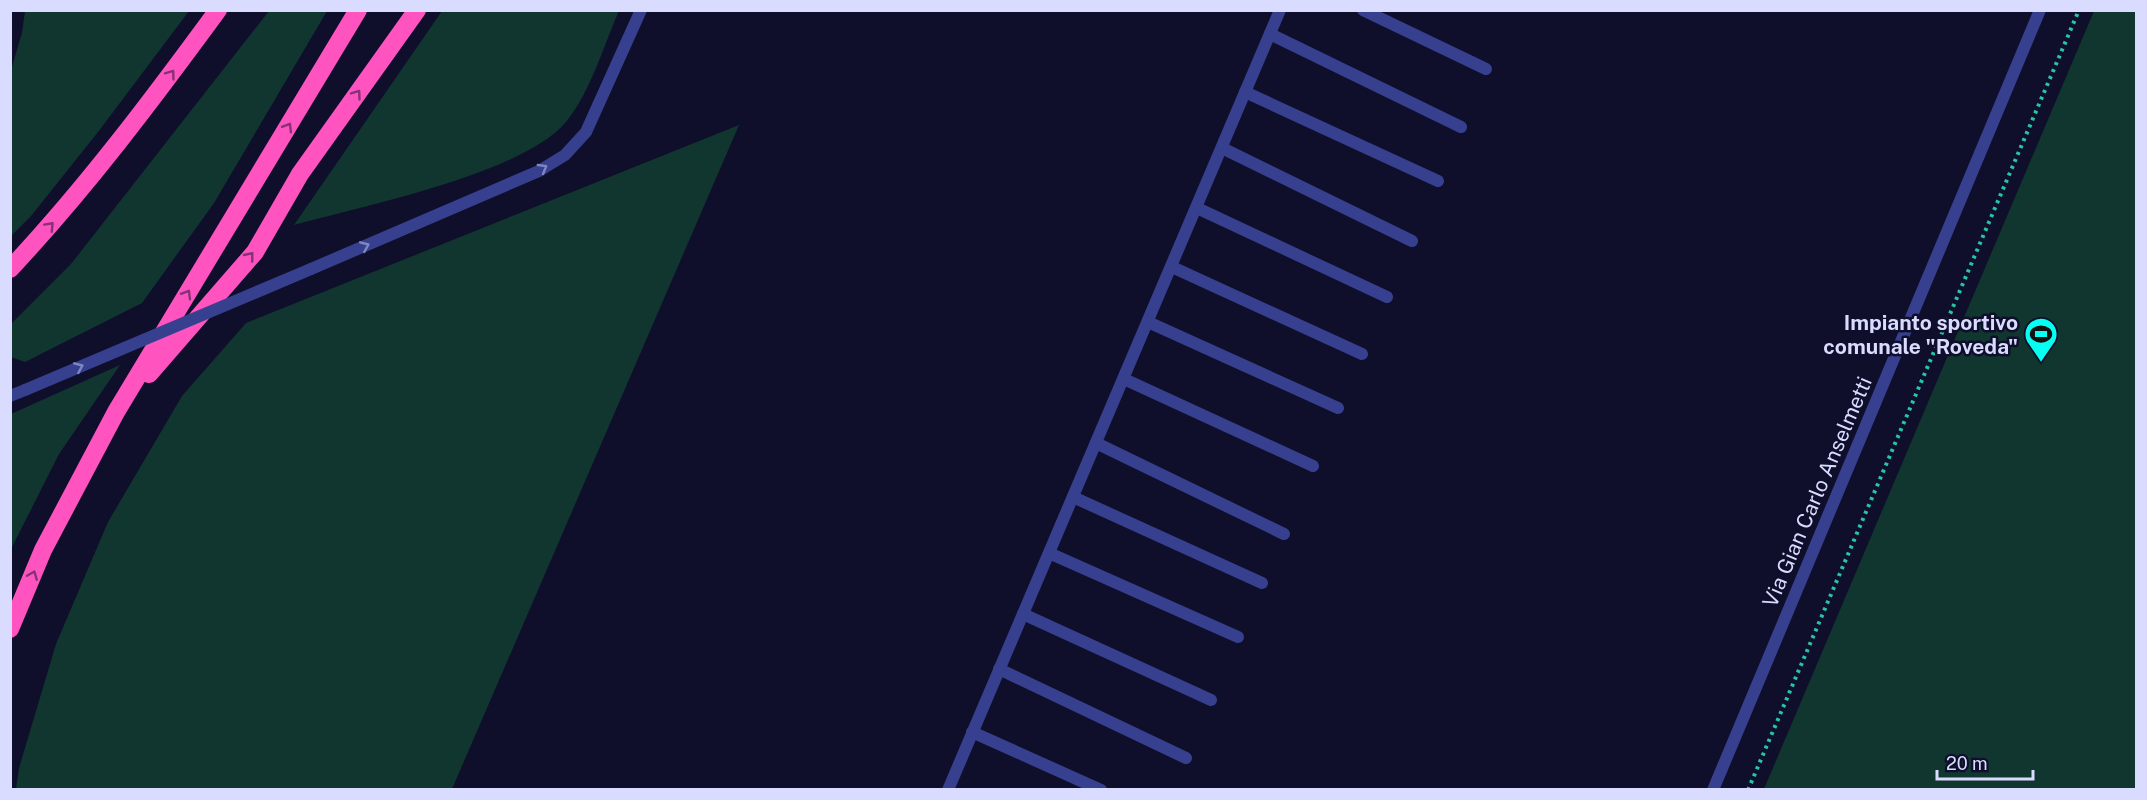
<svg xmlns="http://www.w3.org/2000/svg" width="2147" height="800" font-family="'Public Sans',sans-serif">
  <rect width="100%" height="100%" fill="#0f0f2c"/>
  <g fill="#11362f">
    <polygon points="25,11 189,11 98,132 31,216 11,236 11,70 22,33"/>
    <polygon points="269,11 327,11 214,203 142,303 25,362 11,357 11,324 71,264"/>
    <path d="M442,11h177c-16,36 -28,80 -53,111 -44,52 -204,84 -272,103z"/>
    <polygon points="2094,11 2136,11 2136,789 1764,789"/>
    <polygon points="739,125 452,789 16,789 19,768 56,644 108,522 182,396 246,323"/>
    <polygon points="120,365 59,454 11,549 11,414"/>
  </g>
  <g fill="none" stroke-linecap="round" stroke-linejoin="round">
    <polyline stroke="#26c6a4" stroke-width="4" stroke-dasharray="3 4.5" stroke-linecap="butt" points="1748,790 2079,10"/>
    <g stroke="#36408e" stroke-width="12">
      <polyline points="1363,10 1486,69"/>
      <polyline points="1270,34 1461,127"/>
      <polyline points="1245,92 1438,181"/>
      <polyline points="1222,148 1412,241"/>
      <polyline points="1197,208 1387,297"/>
      <polyline points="1172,267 1362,354"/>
      <polyline points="1148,322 1338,408"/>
      <polyline points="1124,379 1313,466"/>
      <polyline points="1096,443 1284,534"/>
      <polyline points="1073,497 1262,583"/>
      <polyline points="1049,553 1238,637"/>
      <polyline points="1023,614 1211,700"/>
      <polyline points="999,669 1186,758"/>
      <polyline points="972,732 1101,790"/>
      <polyline points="948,790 1280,10"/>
    </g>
    <g stroke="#36408e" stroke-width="12">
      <polyline points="311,269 539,171 565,155 586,132 641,10"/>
      <polyline points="10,396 25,390"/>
      <polyline points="1713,790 2040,10"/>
    </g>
    <g stroke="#ff54c0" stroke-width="18">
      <path d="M10,269c76,-81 142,-169 208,-259"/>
      <polyline points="149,374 255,252 300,174 417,10"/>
      <polyline points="10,629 43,550 116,412 358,10"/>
    </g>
    <polyline stroke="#36408e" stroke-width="12" points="25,390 311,269"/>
  </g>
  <defs><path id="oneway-chevron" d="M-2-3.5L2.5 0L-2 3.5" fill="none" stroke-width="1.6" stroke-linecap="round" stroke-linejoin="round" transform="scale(1.5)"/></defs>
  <g stroke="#873276">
    <use href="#oneway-chevron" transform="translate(171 74) rotate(-54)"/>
    <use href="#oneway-chevron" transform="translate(357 94) rotate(-54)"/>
    <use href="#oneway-chevron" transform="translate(288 127) rotate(-59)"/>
    <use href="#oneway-chevron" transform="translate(50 226) rotate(-47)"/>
    <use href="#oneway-chevron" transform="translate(250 256) rotate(-51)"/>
    <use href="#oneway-chevron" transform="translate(187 294) rotate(-59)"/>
    <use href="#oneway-chevron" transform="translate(33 575) rotate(-68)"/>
  </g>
  <g stroke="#7f86c1">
    <use href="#oneway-chevron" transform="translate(543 168) rotate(-30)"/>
    <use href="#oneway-chevron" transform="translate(365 246) rotate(-23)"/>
    <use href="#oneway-chevron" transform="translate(79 367) rotate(-23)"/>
  </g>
  <defs>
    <g id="stadium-pin" transform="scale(1.725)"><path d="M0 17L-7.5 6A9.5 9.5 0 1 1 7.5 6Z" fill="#05fff1" stroke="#0f0f2c"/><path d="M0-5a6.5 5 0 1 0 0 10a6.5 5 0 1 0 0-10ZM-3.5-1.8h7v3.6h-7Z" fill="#111"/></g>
  </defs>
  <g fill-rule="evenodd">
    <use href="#stadium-pin" x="2041" y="334"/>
  </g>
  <g text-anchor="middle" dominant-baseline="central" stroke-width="5" stroke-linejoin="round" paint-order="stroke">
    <g font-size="21" font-weight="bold" fill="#d9dbff" stroke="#0f0f2c" text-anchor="end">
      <text x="2018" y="322">Impianto sportivo<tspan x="2018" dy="24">comunale "Roveda"</tspan></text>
    </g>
    <g font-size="21" fill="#d9dbff" stroke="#0f0f2c">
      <text transform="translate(1817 492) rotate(-67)">Via Gian Carlo Anselmetti</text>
    </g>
  </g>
  <rect width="2147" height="800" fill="none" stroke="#d9dbff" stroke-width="24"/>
  <path d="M1937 770v9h96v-9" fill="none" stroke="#d9dbff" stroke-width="3"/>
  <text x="1946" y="770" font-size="18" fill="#d9dbff" stroke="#0f0f2c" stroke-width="4.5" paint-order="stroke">20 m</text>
</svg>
